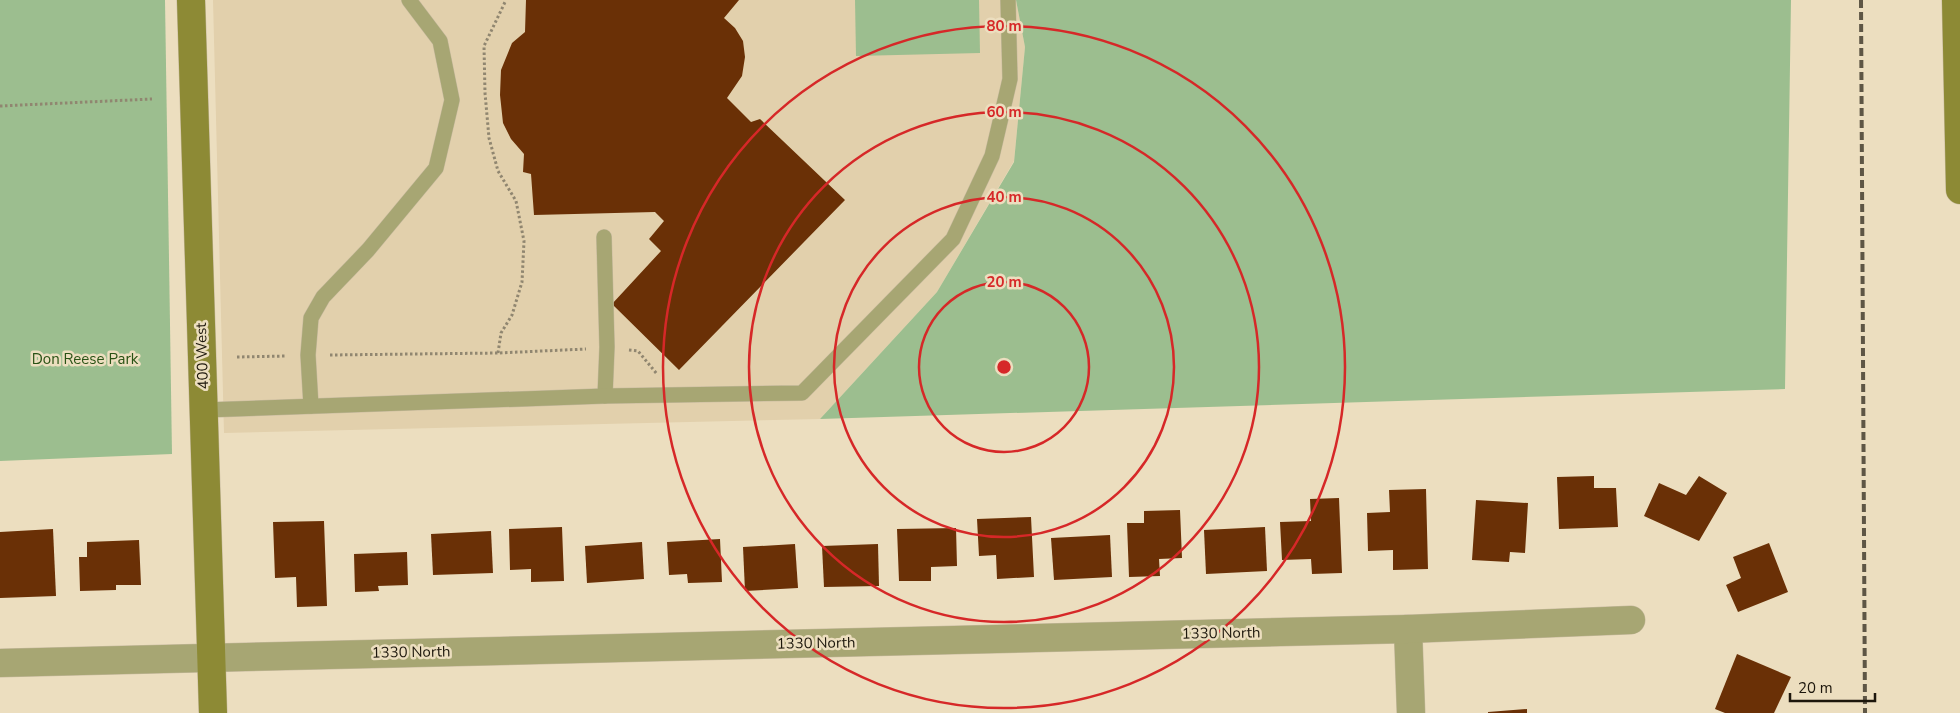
<svg xmlns="http://www.w3.org/2000/svg" width="1960" height="713" font-family="'Nunito Sans',sans-serif">
  <rect width="100%" height="100%" fill="#ecdebf"/>
  <polygon fill="#e2d0ac" points="213,0 1016,0 1025,47 1014,161 937,292 820,419 224,433"/>
  <g fill="#9cbe8f">
    <polygon points="0,0 165,0 172,454 0,461"/>
    <polygon points="855,0 979,0 980,53 856,56"/>
    <polygon points="1016,0 1791,0 1785,389 820,419 937,292 1014,162 1025,47"/>
  </g>
  <g fill="#6a3006">
    <polygon points="526,0 739,0 724,18 735,28 743,41 745,57 742,76 727,98 751,122 760,119 845,200 679,370 612,304 661,251 649,239 664,221 655,212 534,215 531,174 523,172 524,154 511,139 503,123 500,95 501,70 512,43 525,32"/>
    <polygon points="1594,476 1594,488 1616,488 1618,527 1559,529 1557,477"/>
    <polygon points="1699,476 1727,493 1699,541 1644,516 1659,483 1686,495"/>
    <polygon points="1426,489 1428,569 1393,570 1393,550 1368,551 1367,513 1390,512 1389,490"/>
    <polygon points="1339,498 1342,573 1312,574 1311,559 1282,560 1280,522 1311,521 1310,499"/>
    <polygon points="1476,500 1528,503 1525,553 1510,552 1509,562 1472,560"/>
    <polygon points="1180,510 1182,558 1159,559 1160,576 1129,577 1127,523 1144,523 1144,511"/>
    <polygon points="1031,517 1034,577 997,579 996,555 979,556 977,519"/>
    <polygon points="324,521 327,606 297,607 296,577 275,578 273,522"/>
    <polygon points="562,527 564,581 531,582 531,569 510,570 509,529"/>
    <polygon points="1265,527 1267,571 1206,574 1204,530"/>
    <polygon points="956,528 957,566 931,567 931,581 899,581 897,529"/>
    <polygon points="53,529 56,596 0,598 0,532"/>
    <polygon points="491,531 493,573 433,575 431,534"/>
    <polygon points="1110,535 1112,577 1054,580 1051,538"/>
    <polygon points="720,539 722,582 688,583 687,574 669,575 667,542"/>
    <polygon points="139,540 141,585 116,585 116,590 80,591 79,557 87,557 87,542"/>
    <polygon points="642,542 644,579 587,583 585,546"/>
    <polygon points="1769,543 1788,592 1738,612 1726,585 1741,578 1733,557"/>
    <polygon points="795,544 798,588 745,591 743,547"/>
    <polygon points="878,544 879,586 824,587 822,546"/>
    <polygon points="407,552 408,585 378,586 379,591 355,592 354,554"/>
    <polygon points="1737,654 1791,677 1774,713 1725,713 1715,709"/>
    <polygon points="1527,709 1527,713 1488,713 1488,712"/>
  </g>
  <g fill="none" stroke-linecap="round" stroke-linejoin="round">
    <g stroke="#c7ba9f" stroke-width="16">
      <g id="lane">
        <polyline points="604,237 607,347 605,396"/>
        <polyline points="311,406 308,355 311,318 323,297 368,250 436,168 452,100 440,41 409,0"/>
        <polyline points="204,410 605,396 802,393 953,239 992,156 1010,79 1008,0"/>
      </g>
    </g>
    <g stroke="#c7ba9f" stroke-width="29">
      <g id="street">
        <polyline points="1408,629 1411,713"/>
        <polyline points="0,663 1408,629 1631,620"/>
      </g>
    </g>
    <g stroke="#c7ba9f" stroke-width="29">
      <g id="secondary">
        <polyline points="191,0 213,713"/>
        <polyline points="1956,0 1960,190"/>
      </g>
    </g>
    <g stroke="#908670" stroke-width="3" stroke-dasharray="2.5 2.5" stroke-linecap="butt">
      <polyline points="0,106 152,99"/>
      <polyline points="629,350 638,351 657,374"/>
      <polyline points="498,353 501,333 512,315 522,282 524,241 516,201 498,171 489,138 485,93 484,46 506,0"/>
      <polyline points="330,355 498,353 586,349"/>
      <polyline points="237,357 286,356"/>
    </g>
    <use href="#lane" stroke="#a7a673" stroke-width="15"/>
    <use href="#street" stroke="#a7a673" stroke-width="28"/>
    <use href="#secondary" stroke="#8d8a35" stroke-width="28"/>
    <polyline stroke="#5e5645" stroke-width="4" stroke-dasharray="8 4" stroke-linecap="butt" points="1861,0 1865,713"/>
  </g>
  <g fill="none" stroke="#d62828" stroke-width="2.5">
    <circle cx="1004" cy="367" r="85"/>
    <circle cx="1004" cy="367" r="170"/>
    <circle cx="1004" cy="367" r="255"/>
    <circle cx="1004" cy="367" r="341"/>
  </g>
  <g text-anchor="middle" dominant-baseline="central" stroke-width="5" stroke-linejoin="round" paint-order="stroke">
    <g font-size="15" fill="#1d170c" stroke="#ecdebf">
      <text transform="translate(202 356) rotate(-92)">400 West</text>
      <text transform="translate(1221 633) rotate(-1)">1330 North</text>
      <text transform="translate(816 643) rotate(-1)">1330 North</text>
      <text transform="translate(411 652) rotate(-1)">1330 North</text>
    </g>
    <g font-size="15" fill="#295215" stroke="#ecdebf">
      <text x="85" y="359">Don Reese Park</text>
    </g>
  </g>
  <circle cx="1004" cy="367" r="8" fill="#d62828" stroke="#ecdebf" stroke-width="2.5"/>
  <g font-size="15" text-anchor="middle" font-weight="bold" fill="#d62828" stroke="#ecdebf" stroke-width="5" stroke-linejoin="round" paint-order="stroke">
    <text x="1004" y="31">80 m</text>
    <text x="1004" y="117">60 m</text>
    <text x="1004" y="202">40 m</text>
    <text x="1004" y="287">20 m</text>
  </g>
  <path d="M1790 693v8h85v-8" fill="none" stroke="#1d170c" stroke-width="2.5"/>
  <text x="1798" y="693" font-size="15" fill="#1d170c" stroke="#ecdebf" stroke-width="4" paint-order="stroke">20 m</text>
</svg>
